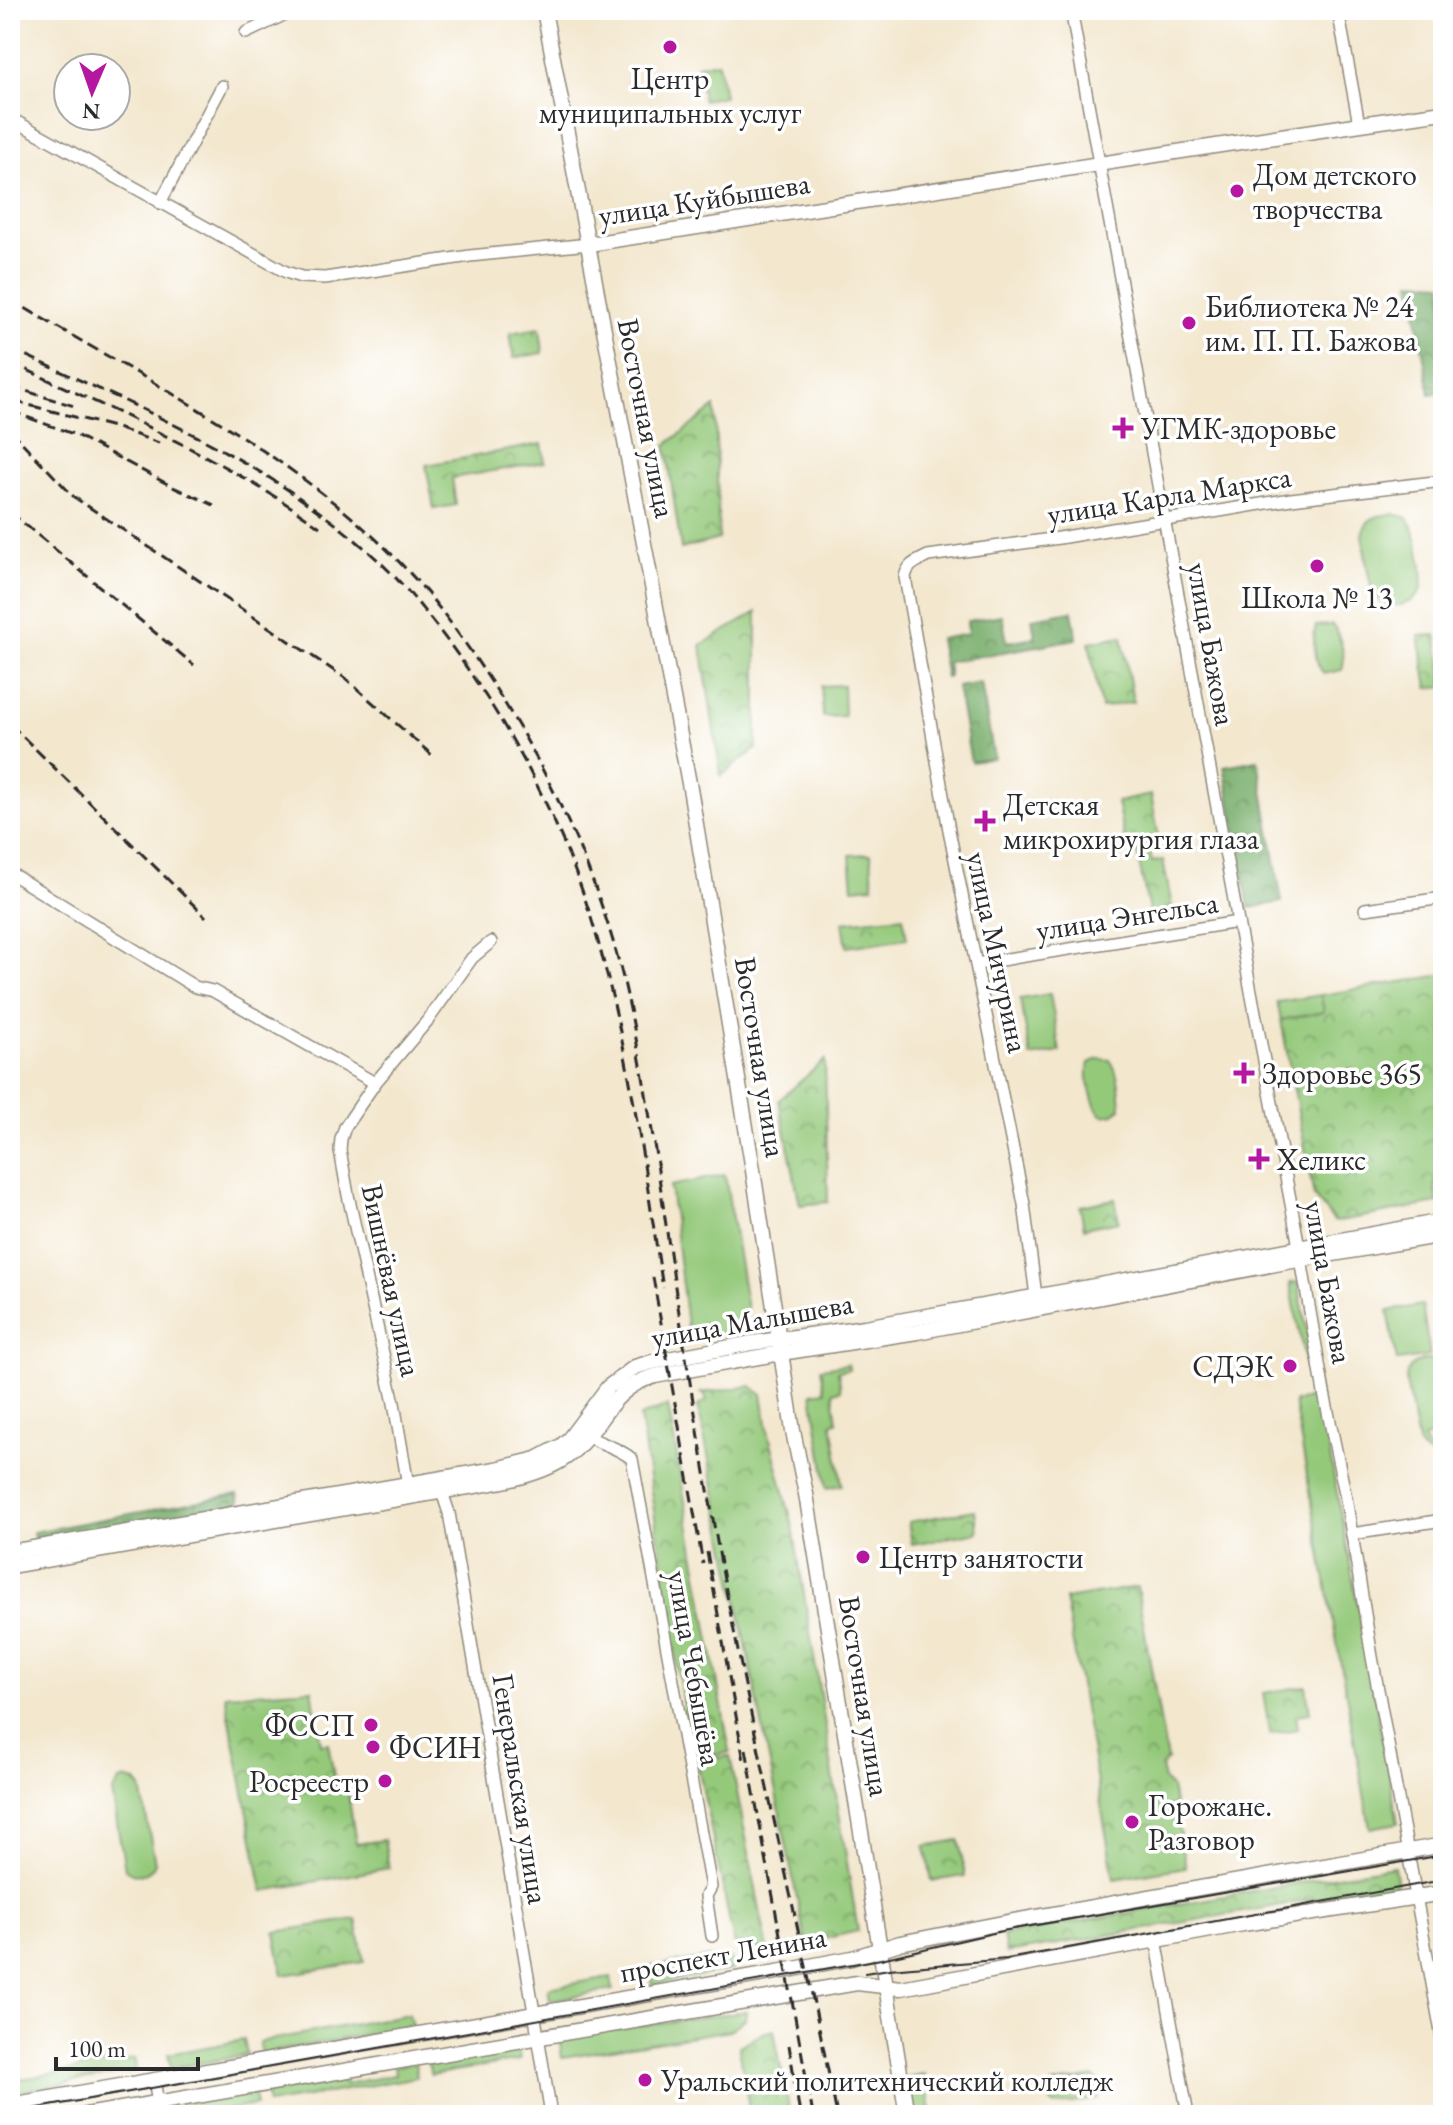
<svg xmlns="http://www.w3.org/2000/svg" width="1453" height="2125" font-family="'EB Garamond',serif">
  <defs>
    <pattern id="forest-crowns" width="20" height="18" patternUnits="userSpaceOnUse" patternTransform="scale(2)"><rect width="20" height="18" fill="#77ad6a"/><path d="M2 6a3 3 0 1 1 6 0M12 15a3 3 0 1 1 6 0" fill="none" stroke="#628d57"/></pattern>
    <pattern id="park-crowns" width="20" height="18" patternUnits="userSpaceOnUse" patternTransform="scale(2)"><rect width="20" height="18" fill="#94c97a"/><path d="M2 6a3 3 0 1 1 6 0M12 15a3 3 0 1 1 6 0" fill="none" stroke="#79a364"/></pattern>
  </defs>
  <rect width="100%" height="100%" fill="#fff"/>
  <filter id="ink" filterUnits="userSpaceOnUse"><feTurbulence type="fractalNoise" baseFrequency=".0125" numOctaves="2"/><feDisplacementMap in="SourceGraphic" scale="16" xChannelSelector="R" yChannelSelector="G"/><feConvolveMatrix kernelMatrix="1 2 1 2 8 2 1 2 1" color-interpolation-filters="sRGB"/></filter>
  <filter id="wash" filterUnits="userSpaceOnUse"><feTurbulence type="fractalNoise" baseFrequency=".006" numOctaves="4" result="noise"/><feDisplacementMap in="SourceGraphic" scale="32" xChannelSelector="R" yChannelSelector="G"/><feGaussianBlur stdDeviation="1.8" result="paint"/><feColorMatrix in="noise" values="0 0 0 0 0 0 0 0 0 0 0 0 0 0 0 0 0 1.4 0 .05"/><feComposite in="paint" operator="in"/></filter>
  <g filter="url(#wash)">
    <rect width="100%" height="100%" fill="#f3e7ce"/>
    <g fill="#94c97a" stroke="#607a52" stroke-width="2">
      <polygon points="718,62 724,96 703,100 697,65"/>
      <path d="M1394,514l14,4c8,14 17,52 14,68 -3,19 -33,26 -45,12 -10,-13 -11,-46 -15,-62 3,-19 16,-21 32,-22z"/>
      <path d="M1332,625c9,9 14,34 10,45l-18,4c-10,-11 -12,-34 -8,-48z"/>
      <polygon points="843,685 844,716 823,717 821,686"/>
      <polygon points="871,854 873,886 853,888 850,855"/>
      <polygon points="1050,994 1060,1052 1031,1057 1020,999"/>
      <polygon points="1321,995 1324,1012 1281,1020 1277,1002"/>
      <path d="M1099,1059l11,1c9,12 10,33 11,48l-7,6 -11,2c-11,-8 -18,-40 -14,-53z"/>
      <polygon points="725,1175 747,1309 740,1330 689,1342 670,1186"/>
      <polygon points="1298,1282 1398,1823 1370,1828 1294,1402 1312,1398 1290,1283"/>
      <polygon points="1422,1305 1430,1356 1397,1361 1388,1311"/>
      <path d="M1430,1360l11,4 2,4v66l-20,5c3,9 10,12 20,9v7h-14l-10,-8 -13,-64c-1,-16 9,-23 24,-23z"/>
      <polygon points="848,1364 849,1369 838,1371 841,1390 833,1392 837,1422 832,1423 842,1485 827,1488 812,1393 825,1391 821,1368"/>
      <path d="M128,1779l7,2 6,7 14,75c-6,14 -19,14 -30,6l-13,-76 8,-12z"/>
      <polygon points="707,1958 730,1958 732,1970 652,1985 649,1967"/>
      <polygon points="611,1977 613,1990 550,2000 548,1988"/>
      <polygon points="747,2011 745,2019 730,2030 562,2057 559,2037"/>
      <polygon points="409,2014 412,2026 262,2054 259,2042"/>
      <polygon points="244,2040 247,2055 171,2068 168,2054"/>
      <polygon points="517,2045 520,2060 431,2075 427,2060"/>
      <polygon points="135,2059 136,2071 11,2093 10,2081"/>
      <polygon points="415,2063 417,2077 268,2104 265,2088 341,2075 344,2084 395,2075 394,2066"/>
      <polygon points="924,2074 932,2115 914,2115 907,2077"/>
      <polygon points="1093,2077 1098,2081 1100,2094 1097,2099 1055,2106 1051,2103 1049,2089 1052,2085"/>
      <polygon points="253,2090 256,2105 199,2115 180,2115 178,2103"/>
    </g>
    <g fill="url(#forest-crowns)" stroke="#516c4a" stroke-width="2">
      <polygon points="1411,281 1443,283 1443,392 1430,394"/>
      <polygon points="1072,611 1077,639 947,662 949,677 946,678 939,639 968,634 967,621 1002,615 1007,642 1035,637 1032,618"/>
      <polygon points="981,683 994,758 971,762 957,687"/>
      <polygon points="1258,760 1282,902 1249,908 1224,766"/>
      <polygon points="238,1494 240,1504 34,1539 33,1532"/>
    </g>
    <g fill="url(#park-crowns)" stroke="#607a52" stroke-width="2">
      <polygon points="540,328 543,353 514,358 510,333"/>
      <polygon points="715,407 719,539 681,549 666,445"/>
      <polygon points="542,444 545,462 452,478 456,505 434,509 426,465"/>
      <polygon points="757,612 757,748 721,776 701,645"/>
      <polygon points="1436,635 1443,672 1443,686 1428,688 1419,636"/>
      <polygon points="1122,636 1133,702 1101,708 1089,642"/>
      <polygon points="1151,795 1159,838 1148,841 1152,862 1163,860 1173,912 1150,916 1135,843 1125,844 1117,802"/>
      <polygon points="903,916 907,938 847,947 843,922"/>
      <polygon points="1443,975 1443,1183 1435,1185 1438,1203 1335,1222 1314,1197 1281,1020 1324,1012 1321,995"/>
      <polygon points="825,1060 828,1202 800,1205 779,1100"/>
      <polygon points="1115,1199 1119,1221 1084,1228 1080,1206"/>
      <polygon points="751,1386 762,1394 769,1435 793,1526 858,1931 806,1943 698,1406 707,1401 704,1394 700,1393"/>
      <polygon points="668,1406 730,1752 691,1760 640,1417"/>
      <polygon points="975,1510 978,1532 912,1544 908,1522"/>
      <polygon points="1137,1587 1167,1760 1161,1767 1164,1780 1171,1787 1186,1867 1114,1879 1065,1599"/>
      <polygon points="1306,1686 1310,1713 1296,1715 1298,1729 1270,1734 1263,1693"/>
      <polygon points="312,1689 321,1744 328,1743 336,1787 347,1786 356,1844 384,1840 389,1868 263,1891 225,1695"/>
      <polygon points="730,1756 768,1951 734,1943 697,1761"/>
      <polygon points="959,1840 965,1876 932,1881 925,1846"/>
      <polygon points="1394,1866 1397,1885 1006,1953 1003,1935"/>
      <polygon points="356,1919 364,1962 283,1975 275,1932"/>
      <polygon points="774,2030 790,2115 750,2115 739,2046 763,2033"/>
    </g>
  </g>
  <g filter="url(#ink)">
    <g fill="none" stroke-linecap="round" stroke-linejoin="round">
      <g stroke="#8f897c" stroke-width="14">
        <g id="minor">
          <polyline points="1071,10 1238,922 1297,1236 1324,1393 1346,1498 1372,1657 1443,2043"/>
          <polyline points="1338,10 1359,124"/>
          <polyline points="246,33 294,10"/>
          <polyline points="10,118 286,272 301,277 325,278 470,256 589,244"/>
          <polyline points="160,203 222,86"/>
          <polyline points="10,873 195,987 213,991 375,1083"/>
          <polyline points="1365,909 1443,898"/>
          <polyline points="976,964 1238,922"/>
          <path d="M1036,1296l-12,-92 -75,-374 -44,-253c3,-14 12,-15 23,-21l131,-18 232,-39 152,-18"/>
          <path d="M587,1436c14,8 33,12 45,23l79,428 -5,9 6,40"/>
          <path d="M437,1488l5,4 7,21c35,200 69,401 102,602"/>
          <polyline points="409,1491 394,1403 348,1195 340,1150 341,1139 345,1127 375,1083 428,1020 472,958 491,942"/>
          <polyline points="1352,1534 1443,1520"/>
          <polyline points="1156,1939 1188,2115"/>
          <polyline points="154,2080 160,2115"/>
        </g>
      </g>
      <g stroke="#8f897c" stroke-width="17">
        <g id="major">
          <polyline points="544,10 691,794 752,1164 793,1431 806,1494 907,2115"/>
          <path d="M589,244c285,-44 569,-91 854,-132"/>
          <polyline points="10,1552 496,1469 537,1459 561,1446 569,1439 608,1387 635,1367 652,1362 752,1343 865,1327 1084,1288 1443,1221"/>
          <path d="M10,1566l440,-76c36,-6 90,-12 119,-35 35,-28 38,-66 86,-79l126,-23 136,-21 364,-69 162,-28"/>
          <polyline points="10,2105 794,1969 852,1958 900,1943 1013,1921 1443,1845"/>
          <polyline points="86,2115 763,1999 857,1983 901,1988 1243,1924 1443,1893"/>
        </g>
      </g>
      <use href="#minor" stroke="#fff" stroke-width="11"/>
      <use href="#major" stroke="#fff" stroke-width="14"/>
      <g stroke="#2b2b2b" stroke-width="2">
        <polyline points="865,1973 889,1969 1007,1959 1443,1880"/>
        <polyline points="10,2113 881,1959 1002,1931 1443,1855"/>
      </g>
      <g stroke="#2b2b2b" stroke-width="3" stroke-dasharray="12 6" stroke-linecap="butt">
        <path d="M10,299c140,85 296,158 407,282 28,32 52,67 75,102 59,92 106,192 132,299 19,82 31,167 43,250 14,98 30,195 47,293 35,198 84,393 123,590"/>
        <path d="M10,348c100,47 204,89 294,153 36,25 73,55 102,88 78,91 145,205 182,319 39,123 55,253 75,380"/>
        <path d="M10,362c106,50 214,96 310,165"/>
        <polyline points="10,386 74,406"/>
        <polyline points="13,401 114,427 159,443"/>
        <polyline points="10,411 76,435 175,488 214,505"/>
        <polyline points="10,430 74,497 345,678 434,757"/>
        <polyline points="10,512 194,665"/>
        <polyline points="10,724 206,917"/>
        <polyline points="653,1277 703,1564"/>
        <polyline points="707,1552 744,1761"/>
        <polyline points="746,1749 813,2115"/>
        <polyline points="789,2045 800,2115"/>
      </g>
    </g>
  </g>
  <g fill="#b5179e" stroke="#fff" stroke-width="3">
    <circle cx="670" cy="47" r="8"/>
    <circle cx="1237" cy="191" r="8"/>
    <circle cx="1189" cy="323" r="8"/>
    <path d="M1119 416h8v8h8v8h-8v8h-8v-8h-8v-8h8z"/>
    <circle cx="1317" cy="566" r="8"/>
    <path d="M981 809h8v8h8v8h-8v8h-8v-8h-8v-8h8z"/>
    <path d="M1240 1061h8v8h8v8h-8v8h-8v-8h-8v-8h8z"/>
    <path d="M1255 1147h8v8h8v8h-8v8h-8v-8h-8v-8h8z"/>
    <circle cx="1290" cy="1366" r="8"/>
    <circle cx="863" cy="1557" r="8"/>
    <circle cx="371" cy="1725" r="8"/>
    <circle cx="373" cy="1747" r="8"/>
    <circle cx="385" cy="1781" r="8"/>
    <circle cx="1132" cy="1822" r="8"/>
    <circle cx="645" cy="2080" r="8"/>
  </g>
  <g text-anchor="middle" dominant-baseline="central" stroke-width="7" stroke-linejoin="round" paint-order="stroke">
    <g font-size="30" fill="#2b2b2b" stroke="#fff" text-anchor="start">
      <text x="670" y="78" text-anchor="middle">Центр<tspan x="670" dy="34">муниципальных услуг</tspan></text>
      <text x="1253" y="174">Дом детского<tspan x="1253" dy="34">творчества</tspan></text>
      <text x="1205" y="306">Библиотека № 24<tspan x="1205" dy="34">им. П. П. Бажова</tspan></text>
      <text x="1141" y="428">УГМК-здоровье</text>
      <text x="1317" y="597" text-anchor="middle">Школа № 13</text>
      <text x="1003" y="804">Детская<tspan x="1003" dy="34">микрохирургия глаза</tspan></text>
      <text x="1262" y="1073">Здоровье 365</text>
      <text x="1277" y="1159">Хеликс</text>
      <text x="1274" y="1366" text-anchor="end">СДЭК</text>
      <text x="879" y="1557">Центр занятости</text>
      <text x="355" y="1725" text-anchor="end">ФССП</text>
      <text x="389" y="1747">ФСИН</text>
      <text x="369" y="1781" text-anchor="end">Росреестр</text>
      <text x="1148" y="1805">Горожане.<tspan x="1148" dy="34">Разговор</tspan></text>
      <text x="661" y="2080">Уральский политехнический колледж</text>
    </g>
    <g font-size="30" fill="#2b2b2b" stroke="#fff">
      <text transform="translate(704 199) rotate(-9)">улица Куйбышева</text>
      <text transform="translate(647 418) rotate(79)">Восточная улица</text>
      <text transform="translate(1169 495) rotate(-9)">улица Карла Маркса</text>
      <text transform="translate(1212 644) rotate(80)">улица Бажова</text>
      <text transform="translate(1127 916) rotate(-9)">улица Энгельса</text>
      <text transform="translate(998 952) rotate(78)">улица Мичурина</text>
      <text transform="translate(761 1057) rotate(81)">Восточная улица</text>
      <text transform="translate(392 1280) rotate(78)">Вишнёвая улица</text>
      <text transform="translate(1329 1282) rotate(80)">улица Бажова</text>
      <text transform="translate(752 1320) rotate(-10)">улица Малышева</text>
      <text transform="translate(695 1668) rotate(80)">улица Чебышёва</text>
      <text transform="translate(865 1696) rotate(81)">Восточная улица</text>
      <text transform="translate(521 1789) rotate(81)">Генеральская улица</text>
      <text transform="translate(723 1954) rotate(-10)">проспект Ленина</text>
    </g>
  </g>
  <rect width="1453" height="2125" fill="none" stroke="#fff" stroke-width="40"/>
  <g transform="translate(92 92) rotate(182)"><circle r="38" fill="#ffffff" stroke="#aaaaaa" stroke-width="2"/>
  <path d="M0-6L14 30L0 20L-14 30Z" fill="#b5179e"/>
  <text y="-12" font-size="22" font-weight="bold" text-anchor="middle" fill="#2b2b2b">N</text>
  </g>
  <path d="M56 2057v12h142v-12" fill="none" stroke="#2b2b2b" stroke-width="4"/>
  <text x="68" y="2057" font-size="24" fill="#2b2b2b" stroke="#ffffff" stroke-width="6" paint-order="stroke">100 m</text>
</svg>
